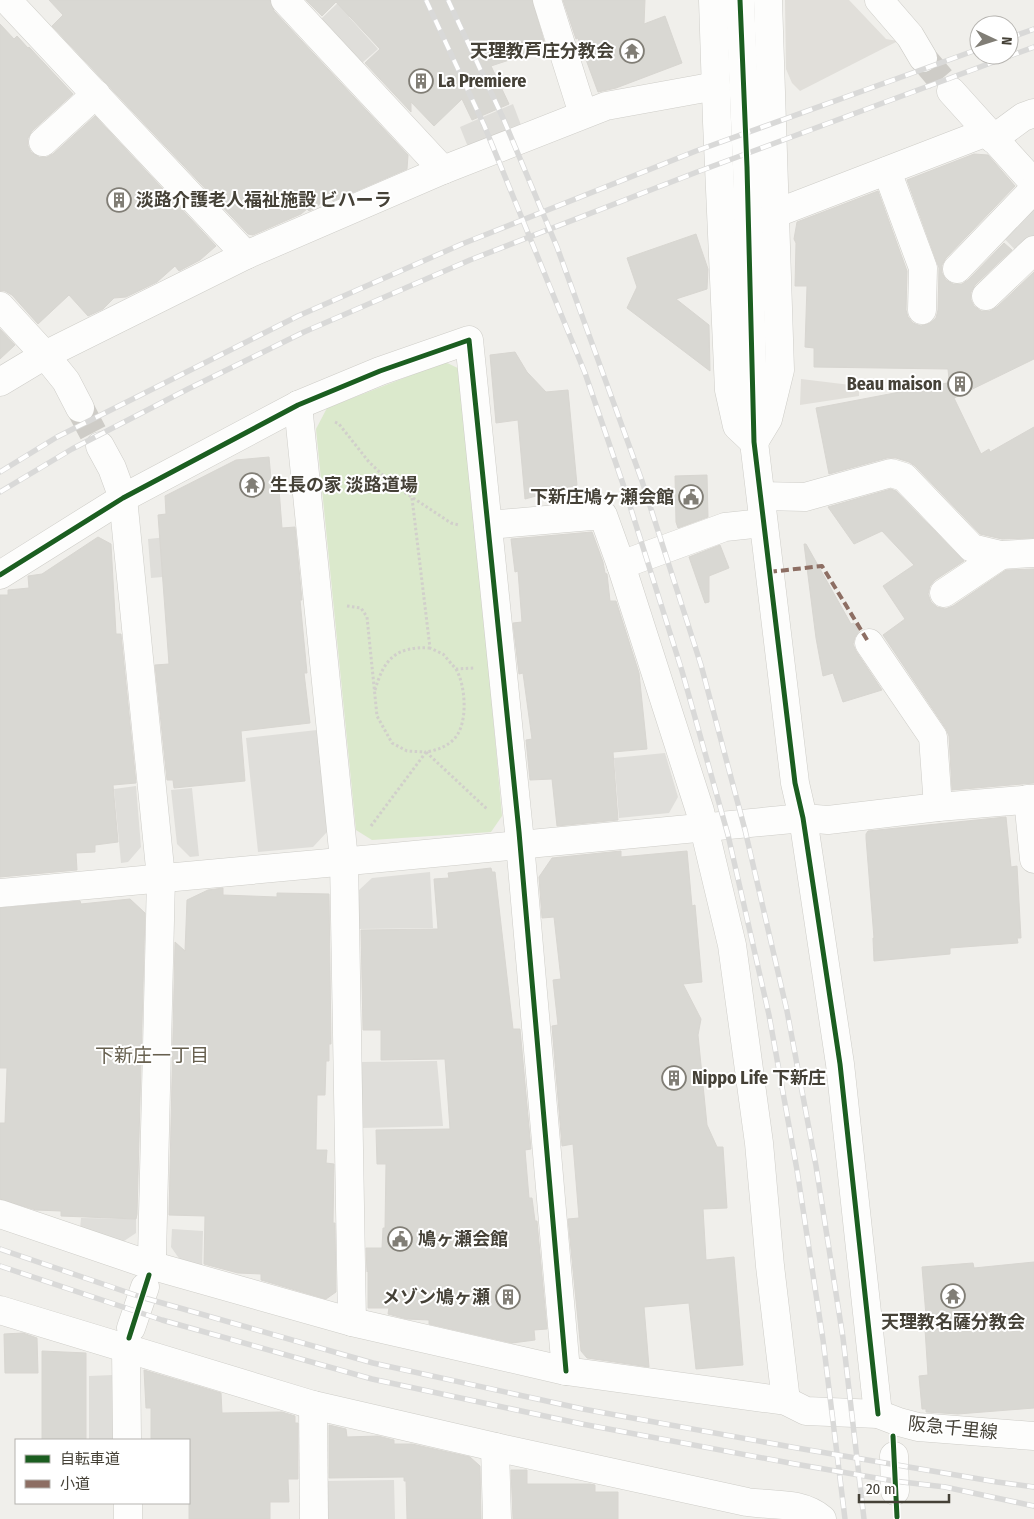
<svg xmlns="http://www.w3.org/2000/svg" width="1034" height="1519" font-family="'Fira Sans Condensed','Noto Sans JP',sans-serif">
  <rect width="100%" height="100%" fill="#f0efeb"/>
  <g fill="#e1dfda">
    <polygon points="785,0 849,0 886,39 898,41 800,91 792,83 786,69"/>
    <polygon points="801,379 859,386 859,396 800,405"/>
  </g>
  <polygon fill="#dbe9cc" points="445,362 462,370 502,816 491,832 372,840 356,830 316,429 327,408"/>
  <g fill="#dfdeda">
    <polygon points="341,0 367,0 349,17 378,49 362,63 321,19"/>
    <polygon points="513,104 521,125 468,147 460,127"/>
    <polygon points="1034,205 1034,244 1021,256 999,233"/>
    <polygon points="226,531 230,571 151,578 148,539"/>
    <polygon points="317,730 327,832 313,847 258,852 246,738"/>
    <polygon points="665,753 678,797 669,813 619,818 614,758"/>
    <polygon points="136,786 141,847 128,862 121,863 114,789"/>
    <polygon points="192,788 199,856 190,857 177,844 171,790"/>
    <polygon points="430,872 433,928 359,929 358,891 372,878"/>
    <polygon points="437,1061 443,1126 361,1128 360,1062"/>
    <polygon points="81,1218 136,1219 136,1233 121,1243 80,1229"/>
    <polygon points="172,1229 203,1231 202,1269 183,1264 171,1247"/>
    <polygon points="113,1375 114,1440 89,1440 89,1376"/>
    <polygon points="394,1480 395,1519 324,1519 323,1481"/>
  </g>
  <g fill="#d9d8d3" stroke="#d8d6d1">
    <polygon points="49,0 270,0 274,11 408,155 407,169 333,201 329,196 315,208 309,211 307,209 301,214 253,235 248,234 52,26 63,15"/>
    <polygon points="306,0 532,0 546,48 491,66 509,104 472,120 462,99 434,126 411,102 411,112 365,63 380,49 336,2 322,16"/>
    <polygon points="563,0 645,0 644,24 665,16 682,63 616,88 598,92 578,38 576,39"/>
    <polygon points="0,24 14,39 17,36 28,48 29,47 73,94 32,131 28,138 28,146 31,152 39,157 47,157 53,154 95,116 216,246 200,260 179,271 175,266 157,282 126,297 114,298 103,309 88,316 69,295 38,324 12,295 5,291 0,291"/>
    <polygon points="974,154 988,155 1015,186 946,258 942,265 942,273 946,280 953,284 962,284 968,280 1004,243 1012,250 975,285 971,292 971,300 974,306 981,311 990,311 997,307 1034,272 1034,359 954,398 981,454 989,449 990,452 1034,427 1034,538 1002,539 980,534 915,466 909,462 896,458 887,458 829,474 816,408 947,383 950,390 948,369 814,367 814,348 805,347 807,286 795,286 796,243 794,239 797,222 878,191 907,271 906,310 908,317 913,323 921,326 930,323 936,318 938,310 939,268 907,180"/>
    <polygon points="696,234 708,269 707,289 676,299 709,325 710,371 627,308 637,287 627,258"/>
    <polygon points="0,329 15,345 0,359"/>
    <polygon points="515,352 527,372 546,392 568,390 577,485 525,499 518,420 496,423 490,355"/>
    <polygon points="269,457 272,490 279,489 282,528 295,527 302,600 300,600 307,673 304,673 310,723 241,731 245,781 174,788 173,780 167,780 155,665 169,664 158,515 166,514 165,496 236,460"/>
    <polygon points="707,475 708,517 678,528 676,522 675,476"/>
    <polygon points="891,489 896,491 964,561 935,580 930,586 928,594 931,602 937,607 945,609 953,606 1006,570 1034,569 1034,783 952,790 949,736 946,729 883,635 905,619 883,586 914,565 882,531 854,544 828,507"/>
    <polygon points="592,532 603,562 605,573 607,574 610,601 616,601 639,673 647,749 613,752 618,820 557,826 552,779 530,780 526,740 532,739 523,673 519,674 513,623 522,622 518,571 515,572 511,539"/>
    <polygon points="98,537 111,544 116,634 121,634 136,783 113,785 118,842 95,845 95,852 76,853 77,870 0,877 0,595 8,595 8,590 29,588 28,576 42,574"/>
    <polygon points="804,544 806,544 851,624 854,623 859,631 855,637 853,644 856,651 882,690 843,702 833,673 823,676 816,638"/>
    <polygon points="720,545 729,568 709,576 709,602 705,603 689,557"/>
    <polygon points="1006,817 1011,867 1017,866 1021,938 1017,938 1018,943 950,948 950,954 874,961 873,938 874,938 866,838 866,834 868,831"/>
    <polygon points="621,851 621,857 687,851 692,906 695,905 702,982 683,984 701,1019 698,1035 707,1125 717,1147 723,1147 727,1208 703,1209 706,1260 734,1257 743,1365 696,1369 689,1303 644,1307 649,1367 587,1358 581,1351 568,1219 579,1218 573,1144 562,1146 552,1026 558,1025 553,980 561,979 554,917 542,918 539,877 552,858"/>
    <polygon points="491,868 492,872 495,872 513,1029 520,1029 531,1149 525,1150 529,1198 532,1198 535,1221 537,1221 547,1329 534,1330 535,1340 512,1343 429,1324 429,1320 407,1319 388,1314 389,1308 368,1308 368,1271 367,1272 366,1248 382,1248 383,1228 385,1228 386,1164 377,1164 376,1130 450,1129 445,1059 381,1060 381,1030 363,1030 361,930 438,929 434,879 449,878 448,873"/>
    <polygon points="223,888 223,895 277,897 277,893 329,894 331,1044 329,1044 329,1061 326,1061 325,1095 317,1095 316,1150 327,1150 326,1163 334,1164 333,1223 335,1223 336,1292 326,1299 261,1280 261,1274 238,1273 204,1264 205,1216 169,1215 175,942 185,951 187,900 208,890"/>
    <polygon points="130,899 145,913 137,1214 136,1219 61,1216 61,1211 36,1210 0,1199 0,1123 5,1123 7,1068 0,1068 0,908 80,901 81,904"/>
    <polygon points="1034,1262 1034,1408 958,1414 926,1412 926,1409 922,1409 919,1376 928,1375 925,1329 927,1328 922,1267 973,1263 974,1268"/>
    <polygon points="23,1333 37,1338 38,1373 5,1373 4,1334"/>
    <polygon points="42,1351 86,1353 86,1440 42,1440"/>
    <polygon points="144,1370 221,1393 222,1413 282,1412 295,1416 295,1423 298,1423 298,1479 288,1479 289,1502 270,1502 270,1519 189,1519 189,1440 151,1440 151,1408 146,1408"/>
    <polygon points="329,1425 346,1429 347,1437 378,1436 394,1440 394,1444 412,1444 470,1457 480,1466 481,1519 407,1519 406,1481 404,1481 404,1477 329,1478"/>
    <polygon points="511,1470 527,1470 527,1484 590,1484 595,1485 595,1492 618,1492 618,1519 513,1519"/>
  </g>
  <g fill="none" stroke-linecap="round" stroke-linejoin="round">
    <g stroke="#ceccc7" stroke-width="28" stroke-dasharray="28 14" stroke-linecap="butt">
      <polyline points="923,58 951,91"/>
      <polyline points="80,408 100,446"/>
    </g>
    <g stroke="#cecdc8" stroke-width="29">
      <g id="minor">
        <polyline points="7,0 246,255"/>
        <polyline points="285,0 443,170"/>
        <polyline points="547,0 583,114"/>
        <polyline points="713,0 717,122 729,390 737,426 754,442 768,419 780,370 768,0"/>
        <polyline points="740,0 747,167 754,442 795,783 803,818 840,1064 878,1414"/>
        <polyline points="879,0 910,36 923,58"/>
        <polyline points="951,91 1034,183"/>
        <polyline points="993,139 1023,117 1034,113"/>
        <polyline points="43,142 96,94"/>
        <polyline points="887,171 923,268 922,310"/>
        <polyline points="774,214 987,132"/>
        <polyline points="957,269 1034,189"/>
        <polyline points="986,296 1034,250"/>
        <polyline points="0,306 45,355 66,381 80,408"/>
        <polyline points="0,382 45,355 246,255 443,170 606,106 716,86"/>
        <polyline points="298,405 344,860 352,1322"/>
        <polyline points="100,446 112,468 123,498 161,878 152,1257 150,1265"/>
        <polyline points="761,496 805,497 891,473 904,477 972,548 1001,555 1034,553"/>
        <polyline points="488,525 603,515 621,565 700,811 732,945 759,1143 770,1266 786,1401"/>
        <polyline points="621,565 725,527 763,523"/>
        <polyline points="0,575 123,498 298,405 380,371 469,340 519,832 566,1371"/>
        <polyline points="944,593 1001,555"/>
        <polyline points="869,643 933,737 938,807"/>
        <polyline points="1028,799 1034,859"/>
        <path d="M0,893c268,-25 535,-48 803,-75l25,2 110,-13 96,-8"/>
        <polyline points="0,1214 150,1265 352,1322 566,1371 786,1401 806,1411 878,1414 899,1422 918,1427 1034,1436"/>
        <path d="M0,1310l313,95 182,42 252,55c26,4 53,-1 75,17"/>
        <polyline points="131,1328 145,1287"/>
        <polyline points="126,1348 127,1440"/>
        <polyline points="313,1405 314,1519"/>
        <polyline points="495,1447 497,1519"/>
        <polyline points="894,1456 895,1491"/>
        <polyline points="128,1503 128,1519"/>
      </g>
    </g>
    <g stroke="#d1cfcb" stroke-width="3" stroke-dasharray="2.5 2.5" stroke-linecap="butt">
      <polyline points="335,422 339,424 369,462 392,484 451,523 459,525"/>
      <polyline points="412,498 430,648 443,654 456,669 474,668"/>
      <polyline points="347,606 361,608 367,617 377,716 392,743 407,751 426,752"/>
      <path d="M456,669c10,17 13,58 -4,72 -8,7 -16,9 -26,11l62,58"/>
      <path d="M375,690c9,-31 21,-44 55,-42"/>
      <polyline points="371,826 426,752"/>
    </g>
    <use href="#minor" stroke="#fdfdfc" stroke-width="28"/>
    <g stroke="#d9d9d8" stroke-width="5.5">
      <g id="rail">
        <polyline points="426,0 484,125 585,373 624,487 682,671 728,835 769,1015 797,1170 823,1340 845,1519"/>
        <polyline points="448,0 503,118 557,247 642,481 701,665 745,830 787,1011 816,1166 843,1338 864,1519"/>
        <polyline points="1009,38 1034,29"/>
        <polyline points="0,472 57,437 298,316 462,244 696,151 979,49"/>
        <polyline points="0,492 72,449 188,389 304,332 470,260 697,172 1034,47"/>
        <polyline points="0,1249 141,1297 373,1363 583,1409 797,1448 997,1482 1034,1487"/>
        <polyline points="0,1266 162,1320 372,1379 582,1424 795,1464 894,1481 945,1487 1034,1506"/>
      </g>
    </g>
    <use href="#rail" stroke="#fff" stroke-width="4" stroke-dasharray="11" stroke-linecap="butt"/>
    <polyline stroke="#8d6e63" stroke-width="4" stroke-dasharray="8 4" stroke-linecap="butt" points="769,572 822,566 869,643"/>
    <g stroke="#fff" stroke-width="8">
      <g id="cycleway">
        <polyline points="740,0 747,167 754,442 795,783 803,818 840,1064 878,1414"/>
        <polyline points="0,575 123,498 298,405 380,371 469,340 519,832 566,1371"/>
        <polyline points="129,1338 149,1275"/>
        <polyline points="893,1436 897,1517"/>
      </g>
    </g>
    <use href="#cycleway" stroke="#1b5e20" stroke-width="5"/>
  </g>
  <defs>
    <g id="temple-ring" transform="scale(1.25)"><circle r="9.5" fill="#fff" stroke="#817e76" stroke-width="1.5"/><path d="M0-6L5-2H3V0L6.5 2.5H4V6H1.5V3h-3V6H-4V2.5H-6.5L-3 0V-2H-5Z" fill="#817e76"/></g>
    <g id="building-ring" transform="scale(1.25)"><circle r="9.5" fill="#fff" stroke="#817e76" stroke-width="1.5"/><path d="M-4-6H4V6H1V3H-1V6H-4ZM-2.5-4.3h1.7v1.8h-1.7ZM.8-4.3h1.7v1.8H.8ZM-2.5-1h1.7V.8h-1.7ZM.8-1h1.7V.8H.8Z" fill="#817e76"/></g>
    <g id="civic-ring" transform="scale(1.25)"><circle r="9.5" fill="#fff" stroke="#817e76" stroke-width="1.5"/><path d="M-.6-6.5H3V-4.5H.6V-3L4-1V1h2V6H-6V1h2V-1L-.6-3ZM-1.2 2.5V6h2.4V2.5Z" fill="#817e76"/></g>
  </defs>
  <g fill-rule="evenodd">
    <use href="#temple-ring" x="632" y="51"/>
    <use href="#building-ring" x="421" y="81"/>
    <use href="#building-ring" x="119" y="200"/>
    <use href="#building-ring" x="960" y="384"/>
    <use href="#temple-ring" x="252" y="485"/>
    <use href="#civic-ring" x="691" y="497"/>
    <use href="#building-ring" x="674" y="1078"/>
    <use href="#civic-ring" x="400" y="1239"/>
    <use href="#temple-ring" x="953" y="1296"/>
    <use href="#building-ring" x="508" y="1297"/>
  </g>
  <g text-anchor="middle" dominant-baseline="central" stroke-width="4" stroke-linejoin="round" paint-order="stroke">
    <g font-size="18" font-weight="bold" fill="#454137" stroke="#fff" text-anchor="start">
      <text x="614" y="51" text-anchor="end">天理教芦庄分教会</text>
      <text x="438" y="81">La Premiere</text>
      <text x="136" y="200">淡路介護老人福祉施設 ビハーラ</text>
      <text x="942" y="384" text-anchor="end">Beau maison</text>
      <text x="270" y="485">生長の家 淡路道場</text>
      <text x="674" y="497" text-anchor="end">下新庄鳩ヶ瀬会館</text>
      <text x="692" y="1078">Nippo Life 下新庄</text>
      <text x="418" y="1239">鳩ヶ瀬会館</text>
      <text x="490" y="1297" text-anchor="end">メゾン鳩ヶ瀬</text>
      <text x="953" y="1322" text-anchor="middle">天理教名薩分教会</text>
    </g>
    <g font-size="18" fill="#454137" stroke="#fff">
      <text transform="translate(953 1428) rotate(6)">阪急千里線</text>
    </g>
    <g font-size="19" fill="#67604f" stroke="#fff">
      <text x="152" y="1055">下新庄一丁目</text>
    </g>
  </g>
  <rect x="15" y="1439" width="175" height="65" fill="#ffffff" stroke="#b5b3af"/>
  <rect x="25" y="1455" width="25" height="8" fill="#1b5e20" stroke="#b5b3af"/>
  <text x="60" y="1464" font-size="15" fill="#454137">自転車道</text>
  <rect x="25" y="1480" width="25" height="8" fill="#8d6e63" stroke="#b5b3af"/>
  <text x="60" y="1489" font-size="15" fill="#454137">小道</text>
  <g transform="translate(994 40) rotate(94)"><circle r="24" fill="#ffffff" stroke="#b5b3af"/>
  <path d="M0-4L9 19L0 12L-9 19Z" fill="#817e76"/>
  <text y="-8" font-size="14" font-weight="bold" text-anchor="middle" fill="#454137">N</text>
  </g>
  <path d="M859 1494v8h90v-8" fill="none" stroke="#454137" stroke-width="2.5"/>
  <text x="866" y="1494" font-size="15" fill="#454137" stroke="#ffffff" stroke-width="4" paint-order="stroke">20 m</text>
</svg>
